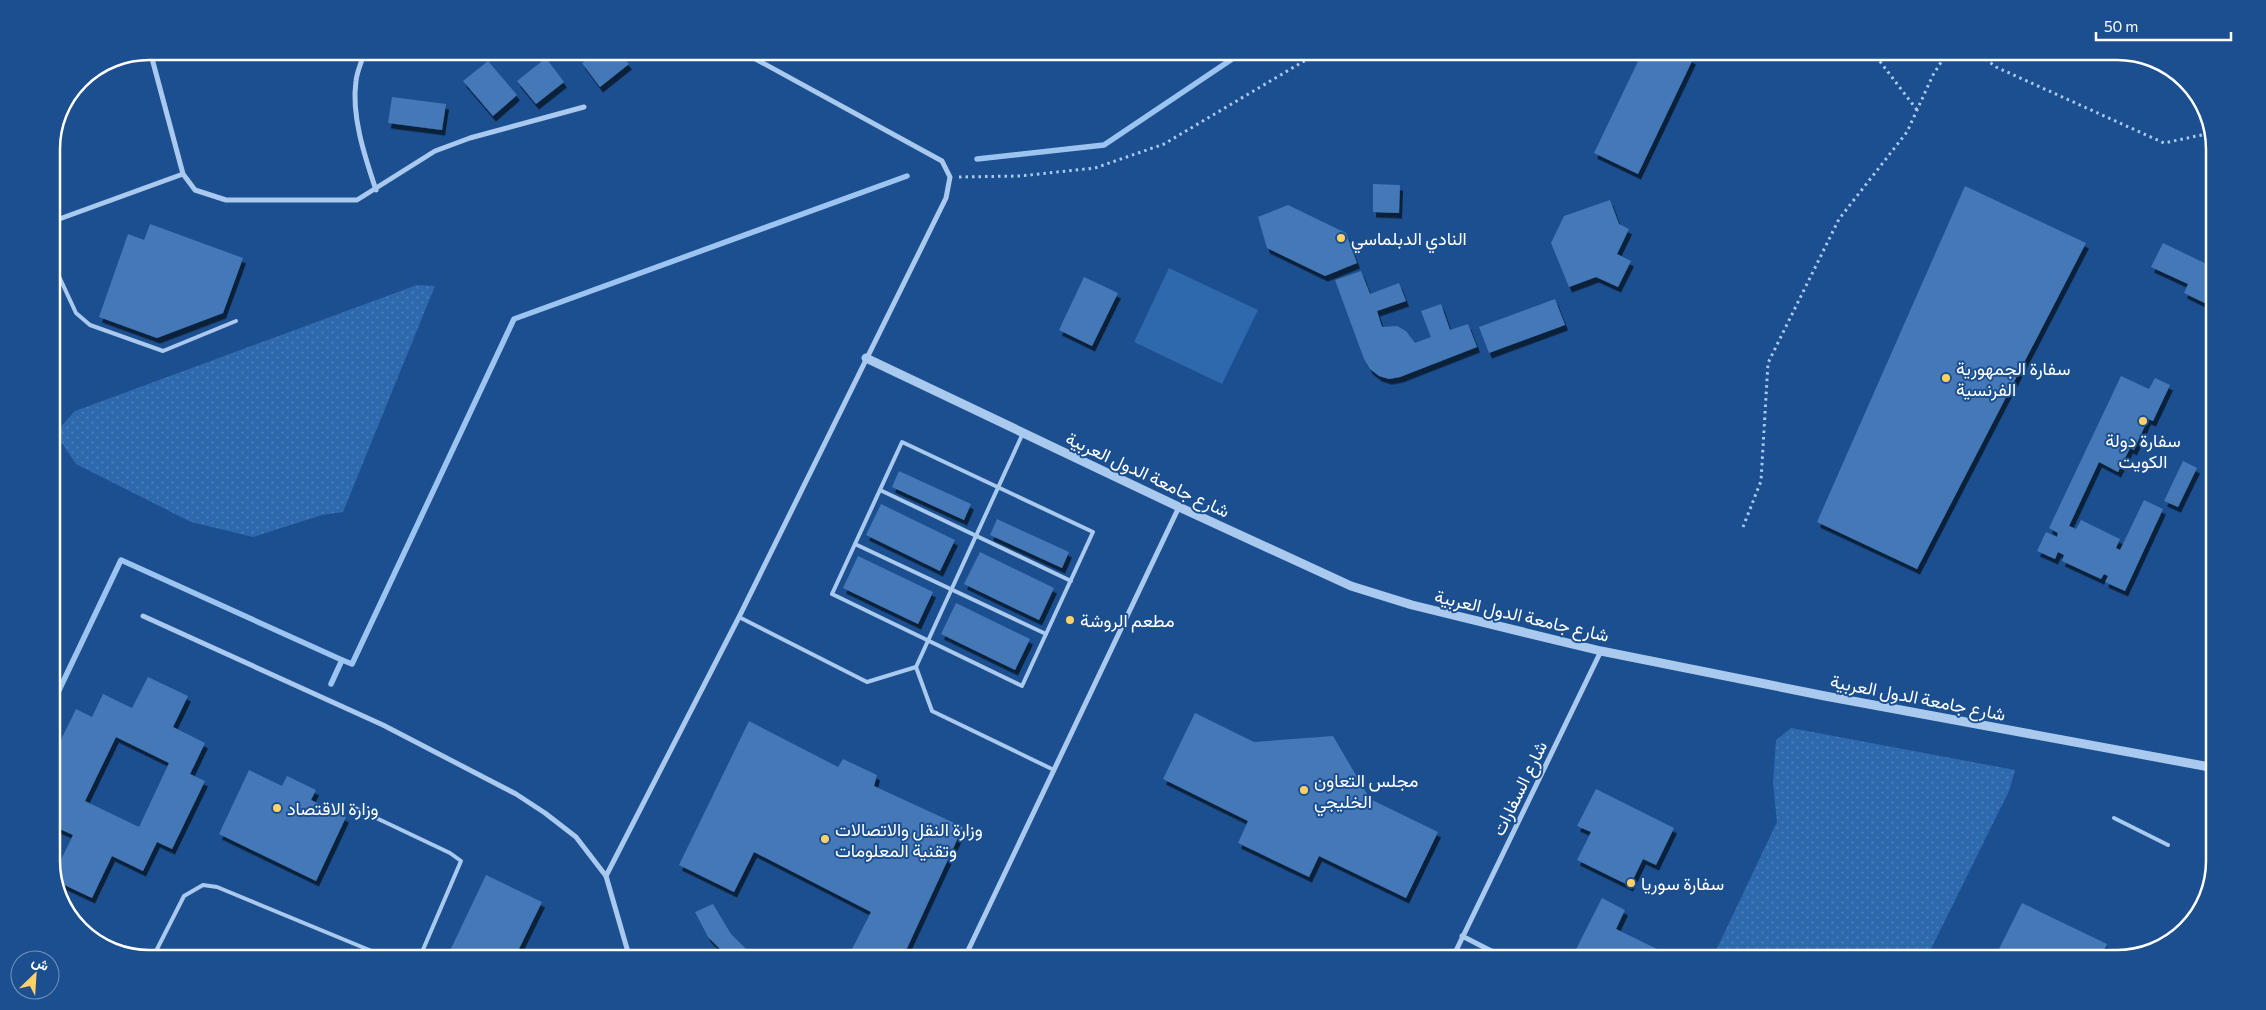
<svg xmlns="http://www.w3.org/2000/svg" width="2266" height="1010" font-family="Commissioner,Vazirmatn,sans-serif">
  <defs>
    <pattern id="grass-dots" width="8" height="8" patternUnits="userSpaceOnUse" patternTransform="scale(1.25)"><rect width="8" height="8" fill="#2e69ad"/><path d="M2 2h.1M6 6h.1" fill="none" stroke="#4d80b9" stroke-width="1.8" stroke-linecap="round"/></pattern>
    <filter id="shadow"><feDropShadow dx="3" dy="5.5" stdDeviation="0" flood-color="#0009"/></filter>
  </defs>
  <rect width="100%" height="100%" fill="#1b4f8f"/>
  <g fill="url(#grass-dots)">
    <polygon points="417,285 435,286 343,512 322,515 253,537 191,522 76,464 55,433 75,411"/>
    <polygon points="1791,728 2015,770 2009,791 1926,959 1712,959 1777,822 1773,783 1776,740"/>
  </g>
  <polygon fill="#2e69ad" points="1169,268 1258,310 1222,384 1134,342"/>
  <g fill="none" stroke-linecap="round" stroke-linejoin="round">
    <g stroke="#9cc4f0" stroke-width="5.5">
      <polyline points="977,159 1104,145 1244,51"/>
      <polyline points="331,684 342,660 352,664 514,319 907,176"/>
      <polyline points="51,707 121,560 342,660"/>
    </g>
  </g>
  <g fill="#4478b7" fill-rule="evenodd" filter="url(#shadow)">
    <polygon points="598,51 618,51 629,64 600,87 582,63"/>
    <polygon points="1643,51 1677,51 1693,59 1638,174 1594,153"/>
    <polygon points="546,58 564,82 536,104 517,81"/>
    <polygon points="488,61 517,95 493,116 463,81"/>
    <polygon points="392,97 446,104 442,130 388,123"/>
    <polygon points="1373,184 1400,185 1399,213 1373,212"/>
    <polygon points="1965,186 2086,243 1917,569 1817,522"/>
    <polygon points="1610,200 1619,224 1629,229 1617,254 1631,261 1618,287 1596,277 1569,287 1551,243 1564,216"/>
    <polygon points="1288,205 1346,233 1357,263 1325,276 1267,248 1258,217"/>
    <polygon points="150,224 243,258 223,313 157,338 99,317 128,234 144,240"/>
    <polygon points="2163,243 2215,268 2215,308 2184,293 2188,284 2151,267"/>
    <polygon points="1361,271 1370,294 1399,283 1406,301 1377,311 1382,327 1397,326 1406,331 1415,343 1431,337 1421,311 1441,304 1450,330 1468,324 1477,347 1400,377 1389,379 1379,376 1370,369 1364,359 1335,280"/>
    <polygon points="1084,277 1118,293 1092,346 1059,330"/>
    <polygon points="1555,299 1565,325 1489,353 1479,327"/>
    <polygon points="2121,376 2149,389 2155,378 2170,385 2153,421 2148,419 2134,450 2130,448 2118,472 2099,462 2069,526 2076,529 2081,520 2120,539 2116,548 2120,550 2144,500 2163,509 2125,591 2105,582 2108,576 2104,574 2101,579 2062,561 2064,555 2058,552 2055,559 2037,551 2046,532 2057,537 2058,533 2049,528"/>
    <polygon points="2183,461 2197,468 2178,507 2164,501"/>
    <polygon points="899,471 971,504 964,520 892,487"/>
    <polygon points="881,504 955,540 940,571 866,535"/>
    <polygon points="997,519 1069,552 1062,568 990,535"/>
    <polygon points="980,552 1054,588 1039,620 964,584"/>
    <polygon points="858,556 933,592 918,624 843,588"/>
    <polygon points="956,603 1030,639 1015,670 941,634"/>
    <polygon points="2215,611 2215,629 2208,626"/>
    <path d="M148,677l40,19 -15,31 32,16 -15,31 15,7 -33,68 -15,-7 -14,29 -31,-15 -20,42 -36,-17 -2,-7 19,-39 -22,-10v-28l6,-11 -6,-3v-23l25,-51 16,8 11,-23 29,14zM116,737l53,26 -30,64 -54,-26z"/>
    <polygon points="1195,713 1254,742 1333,736 1370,799 1438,832 1406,898 1319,856 1309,877 1238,843 1248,821 1163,779"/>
    <polygon points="749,721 838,767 843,759 877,775 874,786 963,827 902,959 875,959 852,949 871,912 754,852 734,892 679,865"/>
    <polygon points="249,770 282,786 287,776 316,790 311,800 346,817 316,881 219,834"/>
    <polygon points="1596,789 1674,828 1656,865 1643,859 1630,886 1577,860 1591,832 1577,826"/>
    <polygon points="486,875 542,902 514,959 446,959"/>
    <polygon points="1602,898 1625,910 1616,929 1659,950 1655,959 1571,959"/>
    <polygon points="2022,903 2107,944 2100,959 1994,959"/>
    <polygon points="713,904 731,934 751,954 748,959 730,959 708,937 695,912"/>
  </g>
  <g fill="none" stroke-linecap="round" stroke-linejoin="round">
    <g stroke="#a9c9ee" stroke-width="3" stroke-dasharray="2.5 4" stroke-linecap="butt">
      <polyline points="1872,51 1917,110"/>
      <polyline points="1975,51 1996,67 2164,143 2211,133"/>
      <polyline points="959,177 1020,176 1095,168 1164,144 1321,51"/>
      <polyline points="1743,527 1761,481 1768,363 1839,219 1907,132 1933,75 1948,51"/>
    </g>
    <g stroke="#a9c9ee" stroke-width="4">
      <polyline points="51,259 76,313 90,325 163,351 236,321"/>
      <polyline points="1023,433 916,667 932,711 1054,770"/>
      <polygon points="902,442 1093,532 1022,686 832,594"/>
      <polyline points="880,490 1071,581"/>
      <polyline points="855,544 1046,634"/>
      <polyline points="739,617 867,682 916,667"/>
      <polyline points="351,806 450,853 461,861 419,959"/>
      <polyline points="2114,818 2168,845"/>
      <polyline points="152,959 184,896 203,885 217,887 391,959"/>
      <polyline points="770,959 773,953 786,959"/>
    </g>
    <g stroke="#a9c9ee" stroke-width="5">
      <polyline points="150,51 183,174 195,190 226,200 357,200 435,151 470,138 584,107"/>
      <path d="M365,51c-3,10 -8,20 -9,30 -5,35 9,76 20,109"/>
      <polyline points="51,222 183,174"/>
      <polyline points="143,616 383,725 516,794 545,813 576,837 606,876"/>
      <polyline points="1462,936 1507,959"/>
      <polyline points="630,959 606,876 739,617 946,198 950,177 942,161 741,51"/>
      <polyline points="964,959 1179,507"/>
      <polyline points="1452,959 1601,651"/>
    </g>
    <polyline stroke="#a9c9ee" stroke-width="9" points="866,358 1179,507 1351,586 1412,605 1601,651 1825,696 2215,768"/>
  </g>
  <g fill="#ffd166" stroke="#1b4f8f" stroke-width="2">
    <circle cx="1341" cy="238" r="5"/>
    <circle cx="1946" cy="378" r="5"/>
    <circle cx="2143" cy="421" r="5"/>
    <circle cx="1070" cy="620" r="5"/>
    <circle cx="1304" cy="790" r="5"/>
    <circle cx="277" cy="808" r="5"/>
    <circle cx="825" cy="839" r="5"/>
    <circle cx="1631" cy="883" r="5"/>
  </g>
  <g text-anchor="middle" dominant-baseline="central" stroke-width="4" stroke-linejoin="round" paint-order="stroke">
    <g font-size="18" fill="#fff" stroke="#1b4f8f" text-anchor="start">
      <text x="1351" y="238">النادي الدبلماسي</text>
      <text x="1956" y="368">سفارة الجمهورية<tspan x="1956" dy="21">الفرنسية</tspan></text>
      <text x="2143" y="440" text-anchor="middle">سفارة دولة<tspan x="2143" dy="21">الكويت</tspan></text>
      <text x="1080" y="620">مطعم الروشة</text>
      <text x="1314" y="780">مجلس التعاون<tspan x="1314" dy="21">الخليجي</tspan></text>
      <text x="287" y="808">وزارة الاقتصاد</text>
      <text x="835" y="829">وزارة النقل والاتصالات<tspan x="835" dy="21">وتقنية المعلومات</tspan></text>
      <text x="1641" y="883">سفارة سوريا</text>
    </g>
    <g font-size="18" fill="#fff" stroke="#1b4f8f">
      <text transform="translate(1148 474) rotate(25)">شارع جامعة الدول العربية</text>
      <text transform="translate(1522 615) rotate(13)">شارع جامعة الدول العربية</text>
      <text transform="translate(1918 697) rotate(11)">شارع جامعة الدول العربية</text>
      <text transform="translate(1519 788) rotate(-64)">شارع السفارات</text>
    </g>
  </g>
  <path d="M0 0H2266V1010H0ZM149 60H2117A89 89 0 0 1 2206 149V861A89 89 0 0 1 2117 950H149A89 89 0 0 1 60 861V149A89 89 0 0 1 149 60Z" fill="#1b4f8f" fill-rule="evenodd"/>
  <path fill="none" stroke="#fff" stroke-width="2.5" d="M149 60H2117A89 89 0 0 1 2206 149V861A89 89 0 0 1 2117 950H149A89 89 0 0 1 60 861V149A89 89 0 0 1 149 60Z"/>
  <g transform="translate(35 975) rotate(25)"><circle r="24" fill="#1b4f8f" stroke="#7695bc"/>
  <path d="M0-4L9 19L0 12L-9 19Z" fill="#ffd166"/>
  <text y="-8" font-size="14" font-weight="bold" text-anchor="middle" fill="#ffffff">ش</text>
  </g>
  <path d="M2096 32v8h135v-8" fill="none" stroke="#ffffff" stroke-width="2.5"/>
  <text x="2104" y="32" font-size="15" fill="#ffffff" stroke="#1b4f8f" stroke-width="4" paint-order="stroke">50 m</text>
</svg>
